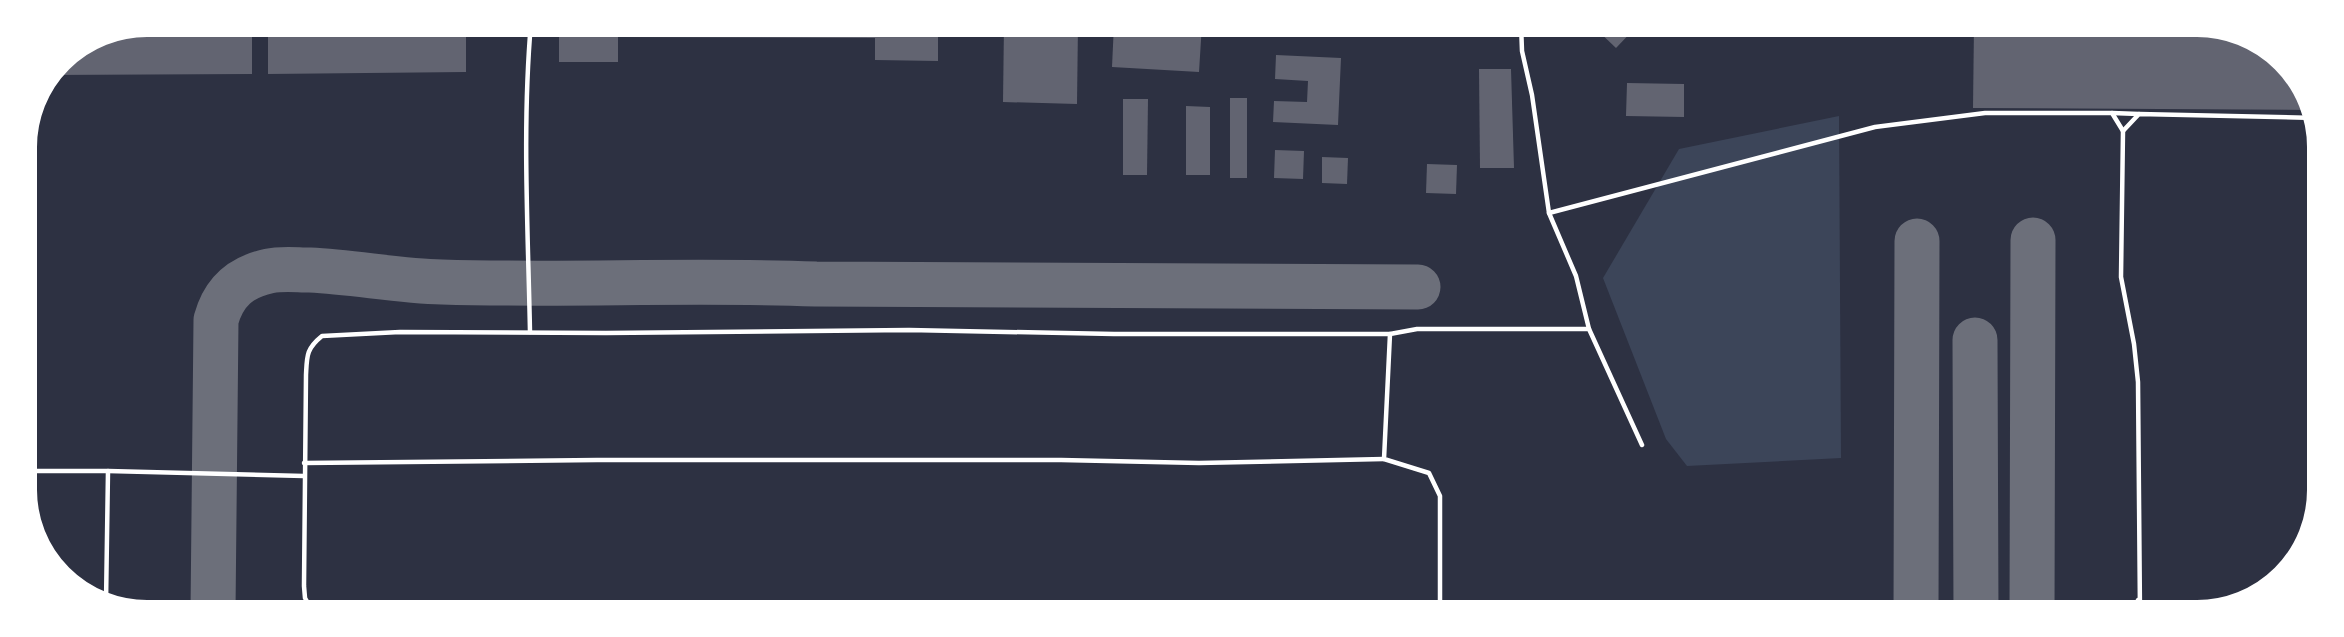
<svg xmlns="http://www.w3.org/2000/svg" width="2344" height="637" font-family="'IBM Plex Sans',sans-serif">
  <rect width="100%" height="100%" fill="#2d3142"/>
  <polygon fill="#3c4559" points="1839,116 1841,458 1687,466 1666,439 1603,278 1679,149"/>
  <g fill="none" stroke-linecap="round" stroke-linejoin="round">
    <g stroke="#6c6f7a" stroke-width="45">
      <polyline points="1975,340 1976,614"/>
      <path d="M213,612l3,-292c8,-29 25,-43 53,-49 13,-3 28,-1 41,-1 44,2 88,11 132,12 124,4 249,-3 374,2l602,3"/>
      <polyline points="1916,614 1917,241"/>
      <polyline points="2032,614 2033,240"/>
    </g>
  </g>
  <g fill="#626471">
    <polygon points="147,22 252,23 252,74 48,75 59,59 100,32"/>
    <polygon points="268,23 466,23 466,72 268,74"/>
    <polygon points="559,23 938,23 938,61 875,60 875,38 618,37 618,62 559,62"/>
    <polygon points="1004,24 1078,24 1077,104 1003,102"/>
    <polygon points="1114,24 1202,24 1199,72 1112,67"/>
    <polygon points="1597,24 1635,24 1637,26 1616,48 1594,27"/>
    <polygon points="1974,25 2221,25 2285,59 2312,110 1973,108"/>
    <polygon points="1276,55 1341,58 1338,125 1273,122 1274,101 1307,102 1308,81 1275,79"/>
    <polygon points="1479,69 1511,69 1514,168 1480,168"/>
    <polygon points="1627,83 1684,84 1684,117 1626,116"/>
    <rect x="1230" y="98" width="17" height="80"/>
    <polygon points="1123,99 1148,99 1147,175 1123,175"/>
    <polygon points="1186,106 1210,107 1210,175 1186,175"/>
    <polygon points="1275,150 1304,151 1303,179 1274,178"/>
    <polygon points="2309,150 2315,150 2319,187 2314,188"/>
    <polygon points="1322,157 1348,158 1347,184 1322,183"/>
    <polygon points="1427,164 1457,165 1456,194 1426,193"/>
  </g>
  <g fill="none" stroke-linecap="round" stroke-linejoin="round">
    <g stroke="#fff" stroke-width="4.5">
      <polyline points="1521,24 1522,51 1532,95 1549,213 1576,276 1589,329"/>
      <polyline points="2112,113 2139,114"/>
      <polyline points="2123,131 2139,114 2316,118"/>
      <polyline points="1549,213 1875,127 1985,113 2112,113 2123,131 2121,277 2134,344 2138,382 2140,614"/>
      <path d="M530,332c-2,-103 -8,-206 1,-309"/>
      <polyline points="304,463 597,460 1061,460 1199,463 1384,459"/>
      <polyline points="25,471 108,471 304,476"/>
      <polyline points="106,603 108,471"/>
      <path d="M313,612l-8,-14 -1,-12 2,-211c1,-19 0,-26 16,-39l78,-4 206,1 303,-3 205,4h276"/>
      <polyline points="1440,613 1440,496 1429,473 1384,459 1390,334 1417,329 1589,329 1642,445"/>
      <polyline points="2133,614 2138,600"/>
    </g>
  </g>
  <path d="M0 0H2344V637H0ZM147 33H2197A114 114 0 0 1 2311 147V490A114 114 0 0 1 2197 604H147A114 114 0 0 1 33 490V147A114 114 0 0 1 147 33Z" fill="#fff" fill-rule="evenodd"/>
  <path fill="none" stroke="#fff" stroke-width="8" d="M147 33H2197A114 114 0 0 1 2311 147V490A114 114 0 0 1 2197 604H147A114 114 0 0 1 33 490V147A114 114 0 0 1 147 33Z"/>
</svg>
